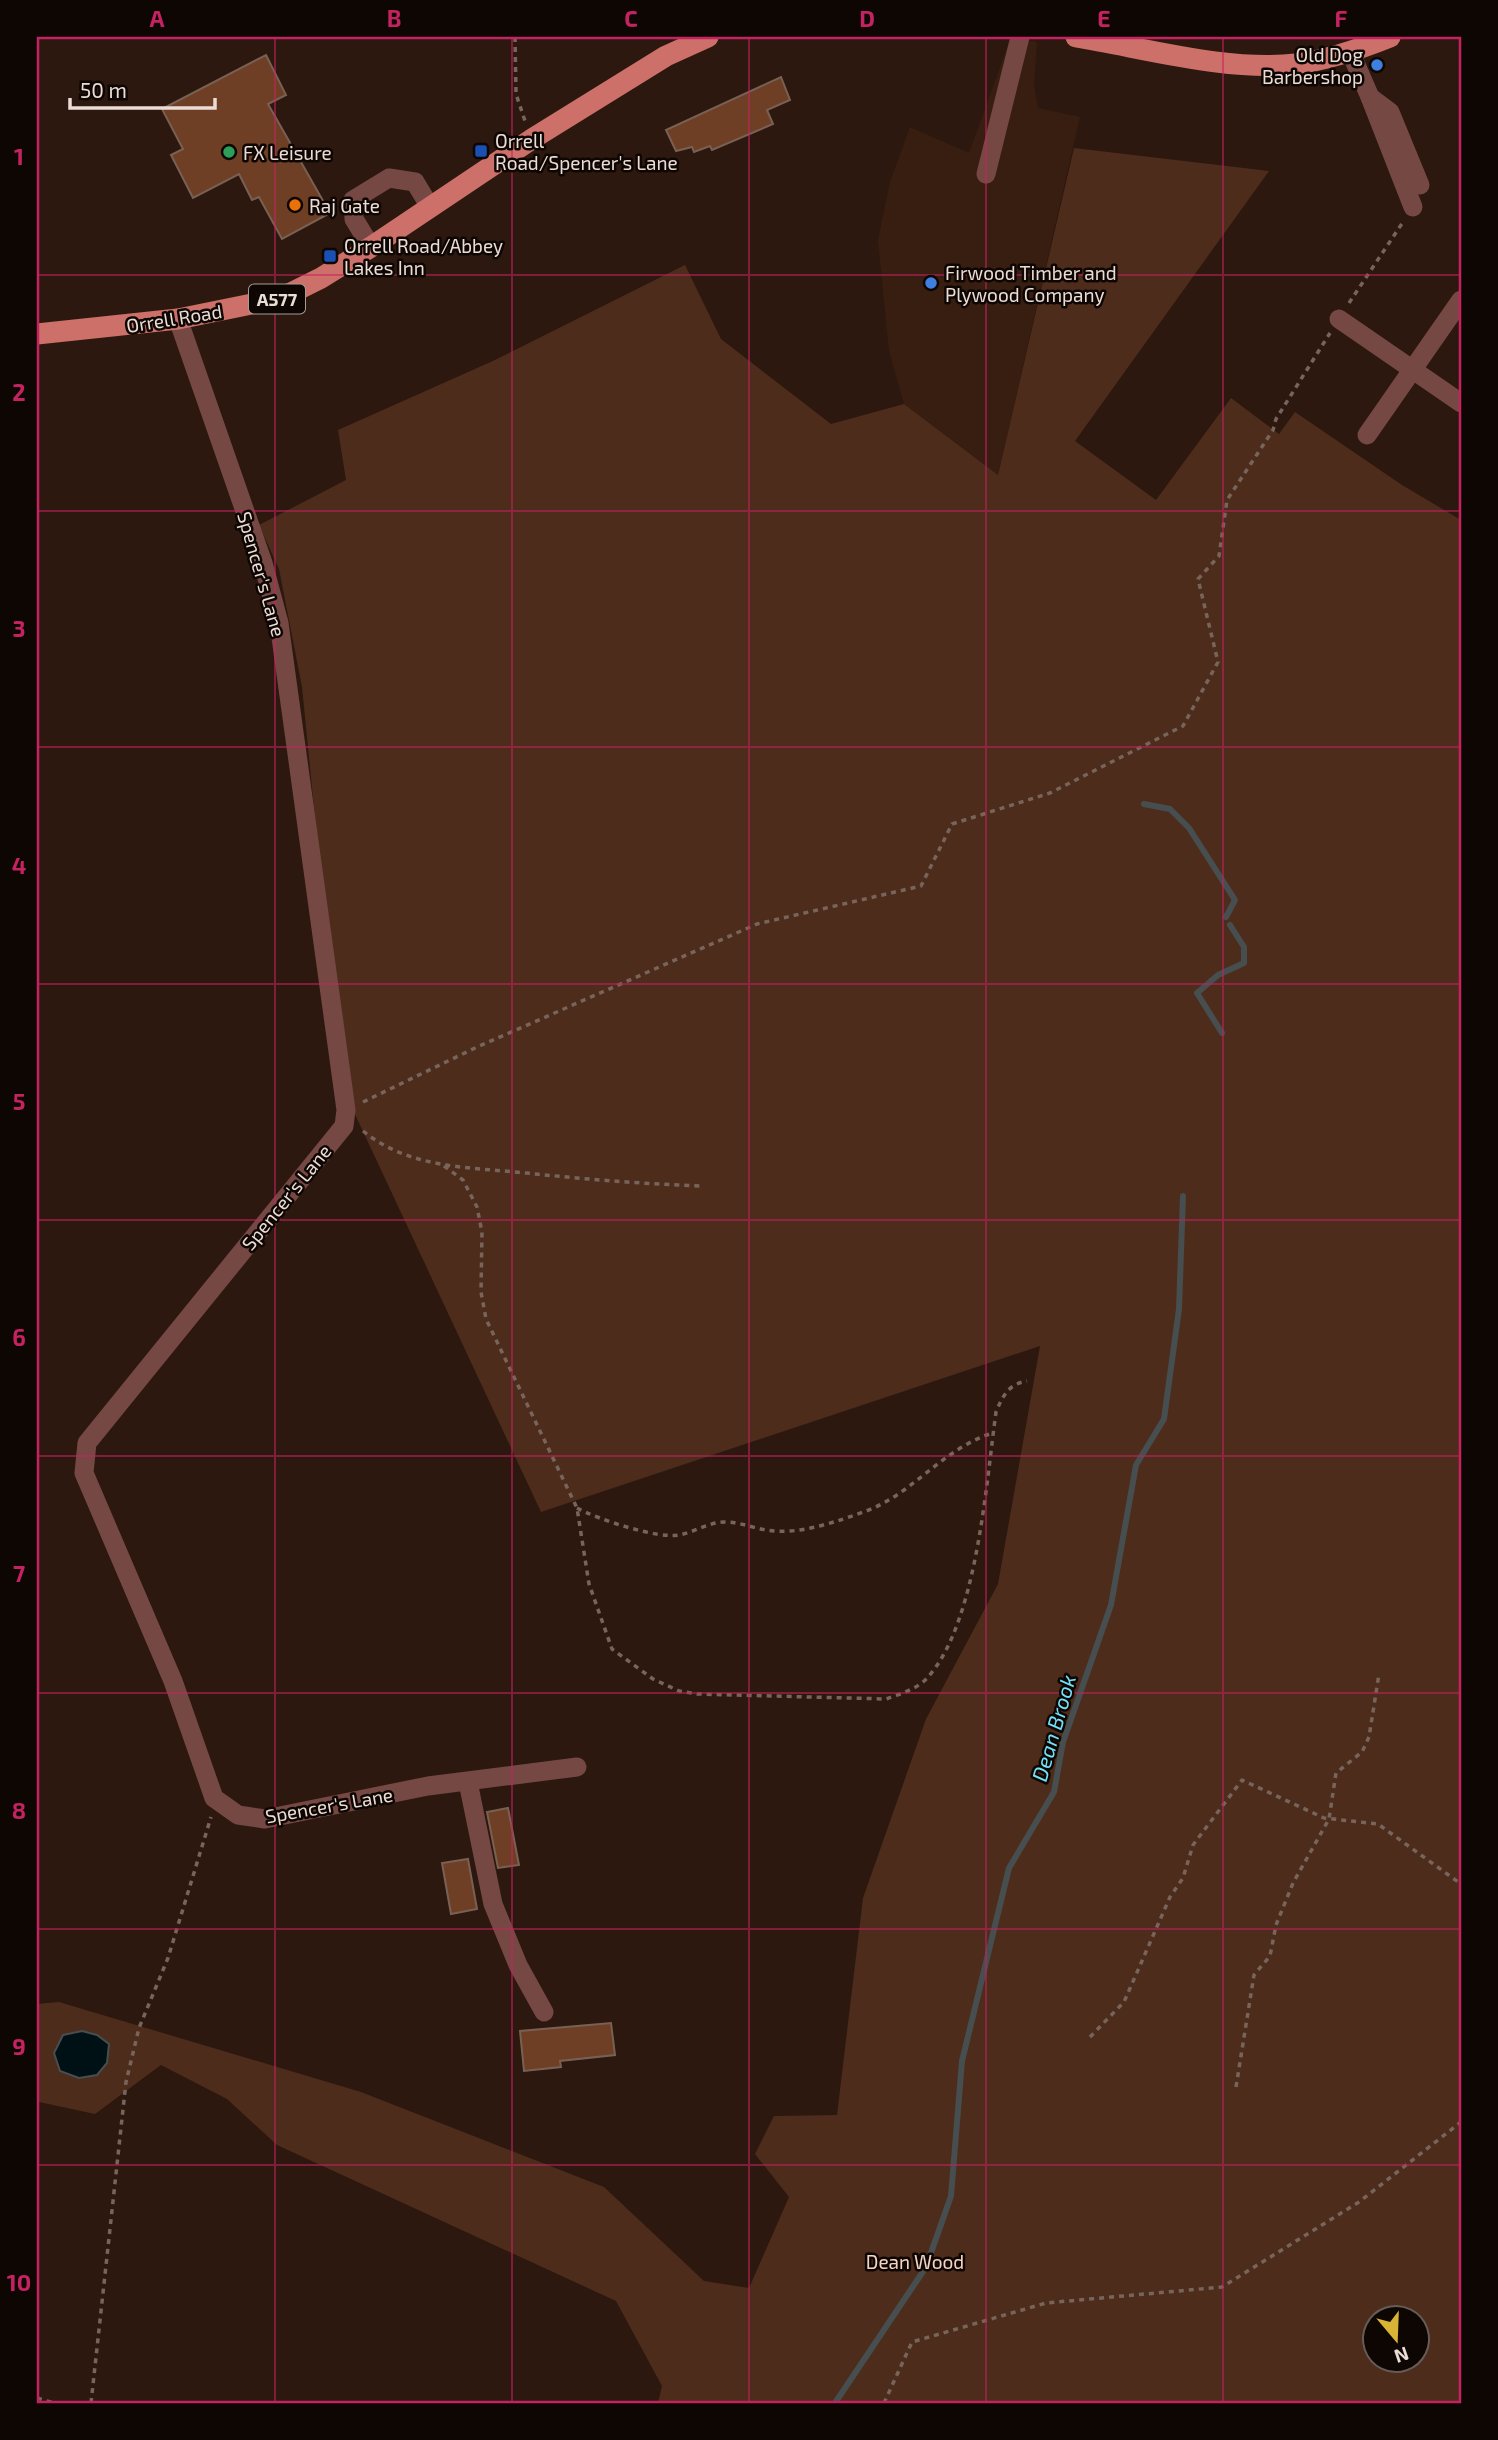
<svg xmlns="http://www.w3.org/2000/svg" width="1498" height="2440" font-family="'Exo 2',sans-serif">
  <rect width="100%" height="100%" fill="#2c180e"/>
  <polygon fill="#381e10" points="1011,37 1037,42 1034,85 1038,108 1080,117 998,475 904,404 889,351 878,240 890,182 910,127 969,153"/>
  <path fill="#4d2c1b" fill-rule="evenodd" d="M1074,148l195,23 -194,270 81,59 75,-102 48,36 16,-22 107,73 59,35v1883h-803l4,-17 -46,-85 -339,-156 -50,-46 -66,-34 -66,49 -56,-12 -2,-98 22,-2 302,90 243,95 100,94 45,7 40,-91 -34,-43 19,-38 63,-1 26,-217 63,-179 72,-135 42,-238 -499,166 -188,-402 -36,-272 -15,-151 -23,-118 -20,-44 87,-45 -8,-50 157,-70 190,-95 36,74 110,85 73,-20 94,71zM1376,2318h42v42h-42z"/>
  <polygon fill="#001116" stroke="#464e4f" stroke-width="2" points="82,2031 97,2035 109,2044 107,2063 97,2075 79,2078 60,2071 54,2053 63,2035"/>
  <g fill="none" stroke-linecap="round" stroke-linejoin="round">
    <g stroke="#464e4f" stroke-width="6">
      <polyline points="1144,804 1170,809 1189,828 1235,900 1226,917"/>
      <polyline points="1222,1033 1197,993 1218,975 1244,963 1244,947 1230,925"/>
      <polyline points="835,2403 926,2267 951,2196 962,2061 1009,1868 1054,1792 1063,1742 1111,1605 1136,1465 1164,1419 1179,1309 1183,1196"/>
    </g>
  </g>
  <g fill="#6f3f25" stroke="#796054" stroke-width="2">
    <polygon points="266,55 286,95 268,104 330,213 282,239 259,197 252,200 239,174 193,198 171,155 183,149 162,109"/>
    <polygon points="781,77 790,100 767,110 773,124 712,150 710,146 694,152 692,147 676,151 666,130"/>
    <polygon points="508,1808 519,1865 498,1868 487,1812"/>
    <polygon points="468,1859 477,1909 451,1914 442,1863"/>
    <polygon points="611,2023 615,2055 560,2061 561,2067 524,2071 520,2031"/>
  </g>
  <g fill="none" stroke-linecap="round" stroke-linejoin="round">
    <g stroke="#77655c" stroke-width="3.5" stroke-dasharray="5 5" stroke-linecap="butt">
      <polyline points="515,37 516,94 525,121"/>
      <polyline points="1349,303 1403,222"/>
      <polyline points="363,1102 475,1048 757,924 921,886 952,824 1050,793 1183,726 1218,662 1198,579 1219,556 1227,500 1273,430 1276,419 1330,333"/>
      <path d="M363,1131c47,38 105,36 163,42 58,6 116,11 176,13"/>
      <path d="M444,1166l19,14 14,27 5,25 -1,60 5,27 91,189 12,76 23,65 41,30 26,12 18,3 189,5c14,-5 32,-10 42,-22 49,-55 58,-193 68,-265 7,-17 13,-28 31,-31"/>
      <path d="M577,1508c20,11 80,31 102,27 16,-3 30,-13 46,-13 15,0 27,6 42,8 29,6 72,-9 99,-19 47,-17 77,-63 127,-78"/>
      <polyline points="1090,2037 1124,2002 1170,1897 1183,1878 1193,1845 1242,1780 1324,1818 1378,1824 1461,1884"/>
      <polyline points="1236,2087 1254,1975 1270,1956 1276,1925 1293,1883 1329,1819 1336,1773 1362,1752 1369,1737 1379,1674"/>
      <polyline points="37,2398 54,2403"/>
      <polyline points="91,2403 126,2082 139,2028 168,1958 211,1817"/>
      <polyline points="884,2403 912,2342 1046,2303 1222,2287 1359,2202 1461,2122"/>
    </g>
    <g stroke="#754844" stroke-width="19">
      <polyline points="1350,51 1370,97 1390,112 1420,185"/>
      <polyline points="1370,97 1413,207"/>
      <polyline points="986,174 1020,37"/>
      <polyline points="371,247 354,219 353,200 389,178 415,182 430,207"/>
      <polyline points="178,319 263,563 279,623 346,1110 344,1126 87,1443 84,1473 173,1681 214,1798 238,1815 265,1819 428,1786 577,1767"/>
      <polyline points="1339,319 1461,403"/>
      <polyline points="1367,435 1461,300"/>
      <polyline points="468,1782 493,1904 518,1965 544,2012"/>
    </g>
    <g stroke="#cc7069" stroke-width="21">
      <path d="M1076,37c68,11 152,35 220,27 32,-4 64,-15 94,-27"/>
      <polyline points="37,334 178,319 281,298 321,278 371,247 532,139 666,56 708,37"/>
    </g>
  </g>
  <path fill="none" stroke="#c42261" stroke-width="2" stroke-opacity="0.55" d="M275,37v2366M512,37v2366M749,37v2366M986,37v2366M1223,37v2366M37,275h1424M37,511h1424M37,747h1424M37,984h1424M37,1220h1424M37,1456h1424M37,1693h1424M37,1929h1424M37,2165h1424"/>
  <g fill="#3f7fe0" stroke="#0e0603" stroke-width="2.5">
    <circle cx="1377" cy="65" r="7"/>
    <circle cx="931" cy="283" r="7"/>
  </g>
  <g fill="#1a4fb4" stroke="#0e0603" stroke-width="2.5">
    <rect x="474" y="144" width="14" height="14" rx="3.5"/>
    <rect x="323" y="249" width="14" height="14" rx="3.5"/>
  </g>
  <circle fill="#2e9e5b" stroke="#0e0603" stroke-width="2.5" cx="229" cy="152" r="7"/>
  <circle fill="#e8710a" stroke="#0e0603" stroke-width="2.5" cx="295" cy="205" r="7"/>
  <g text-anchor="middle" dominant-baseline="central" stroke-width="5" stroke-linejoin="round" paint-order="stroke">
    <rect fill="#0e0603" stroke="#a99c96" stroke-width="2" x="249" y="284.5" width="56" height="29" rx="5"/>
    <g font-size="18" font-weight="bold" fill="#ebdcd5">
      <text x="277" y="299">A577</text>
    </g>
    <g font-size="19" fill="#ebdcd5" stroke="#0e0603" text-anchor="start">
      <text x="1363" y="54" text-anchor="end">Old Dog<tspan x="1363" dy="22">Barbershop</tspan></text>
      <text x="495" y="140">Orrell<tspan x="495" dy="22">Road/Spencer's Lane</tspan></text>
      <text x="243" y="152">FX Leisure</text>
      <text x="309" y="205">Raj Gate</text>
      <text x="344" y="245">Orrell Road/Abbey<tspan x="344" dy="22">Lakes Inn</tspan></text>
      <text x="945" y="272">Firwood Timber and<tspan x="945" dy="22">Plywood Company</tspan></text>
    </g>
    <g font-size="19" fill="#ebdcd5" stroke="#0e0603">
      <text transform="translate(174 318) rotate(-9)">Orrell Road</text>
      <text transform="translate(262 574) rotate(74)">Spencer's Lane</text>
      <text transform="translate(286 1197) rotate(-51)">Spencer's Lane</text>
      <text transform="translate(329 1805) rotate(-10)">Spencer's Lane</text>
    </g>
    <g font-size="19" fill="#f5d4c4" stroke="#0e0603">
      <text x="915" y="2261">Dean Wood</text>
    </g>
    <g font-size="21" font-style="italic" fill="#71e3fb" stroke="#0e0603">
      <text transform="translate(1053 1728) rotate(-74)">Dean Brook</text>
    </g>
  </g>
  <rect width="1498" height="2440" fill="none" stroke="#0e0603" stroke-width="77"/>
  <g transform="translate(1396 2339) rotate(161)"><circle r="33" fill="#0e0603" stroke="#665c57" stroke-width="2"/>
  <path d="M0-5L12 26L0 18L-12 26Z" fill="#d9b434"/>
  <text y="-10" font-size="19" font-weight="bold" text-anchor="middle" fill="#ebdcd5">N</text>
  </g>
  <path d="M70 98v10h145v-10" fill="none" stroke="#ebdcd5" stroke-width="3.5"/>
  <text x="80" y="98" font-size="21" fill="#ebdcd5" stroke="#0e0603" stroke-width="5" paint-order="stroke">50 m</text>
  <rect x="38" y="38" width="1422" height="2364" fill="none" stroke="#c42261" stroke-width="2.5"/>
  <g font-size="23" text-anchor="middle" font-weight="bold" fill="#c42261">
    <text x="157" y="27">A</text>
    <text x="394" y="27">B</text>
    <text x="631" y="27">C</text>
    <text x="867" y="27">D</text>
    <text x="1104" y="27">E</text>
    <text x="1341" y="27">F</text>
    <text x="19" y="165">1</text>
    <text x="19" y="401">2</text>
    <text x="19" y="637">3</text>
    <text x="19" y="874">4</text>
    <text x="19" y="1110">5</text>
    <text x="19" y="1346">6</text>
    <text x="19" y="1582">7</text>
    <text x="19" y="1819">8</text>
    <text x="19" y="2055">9</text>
    <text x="19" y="2291">10</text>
  </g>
</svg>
